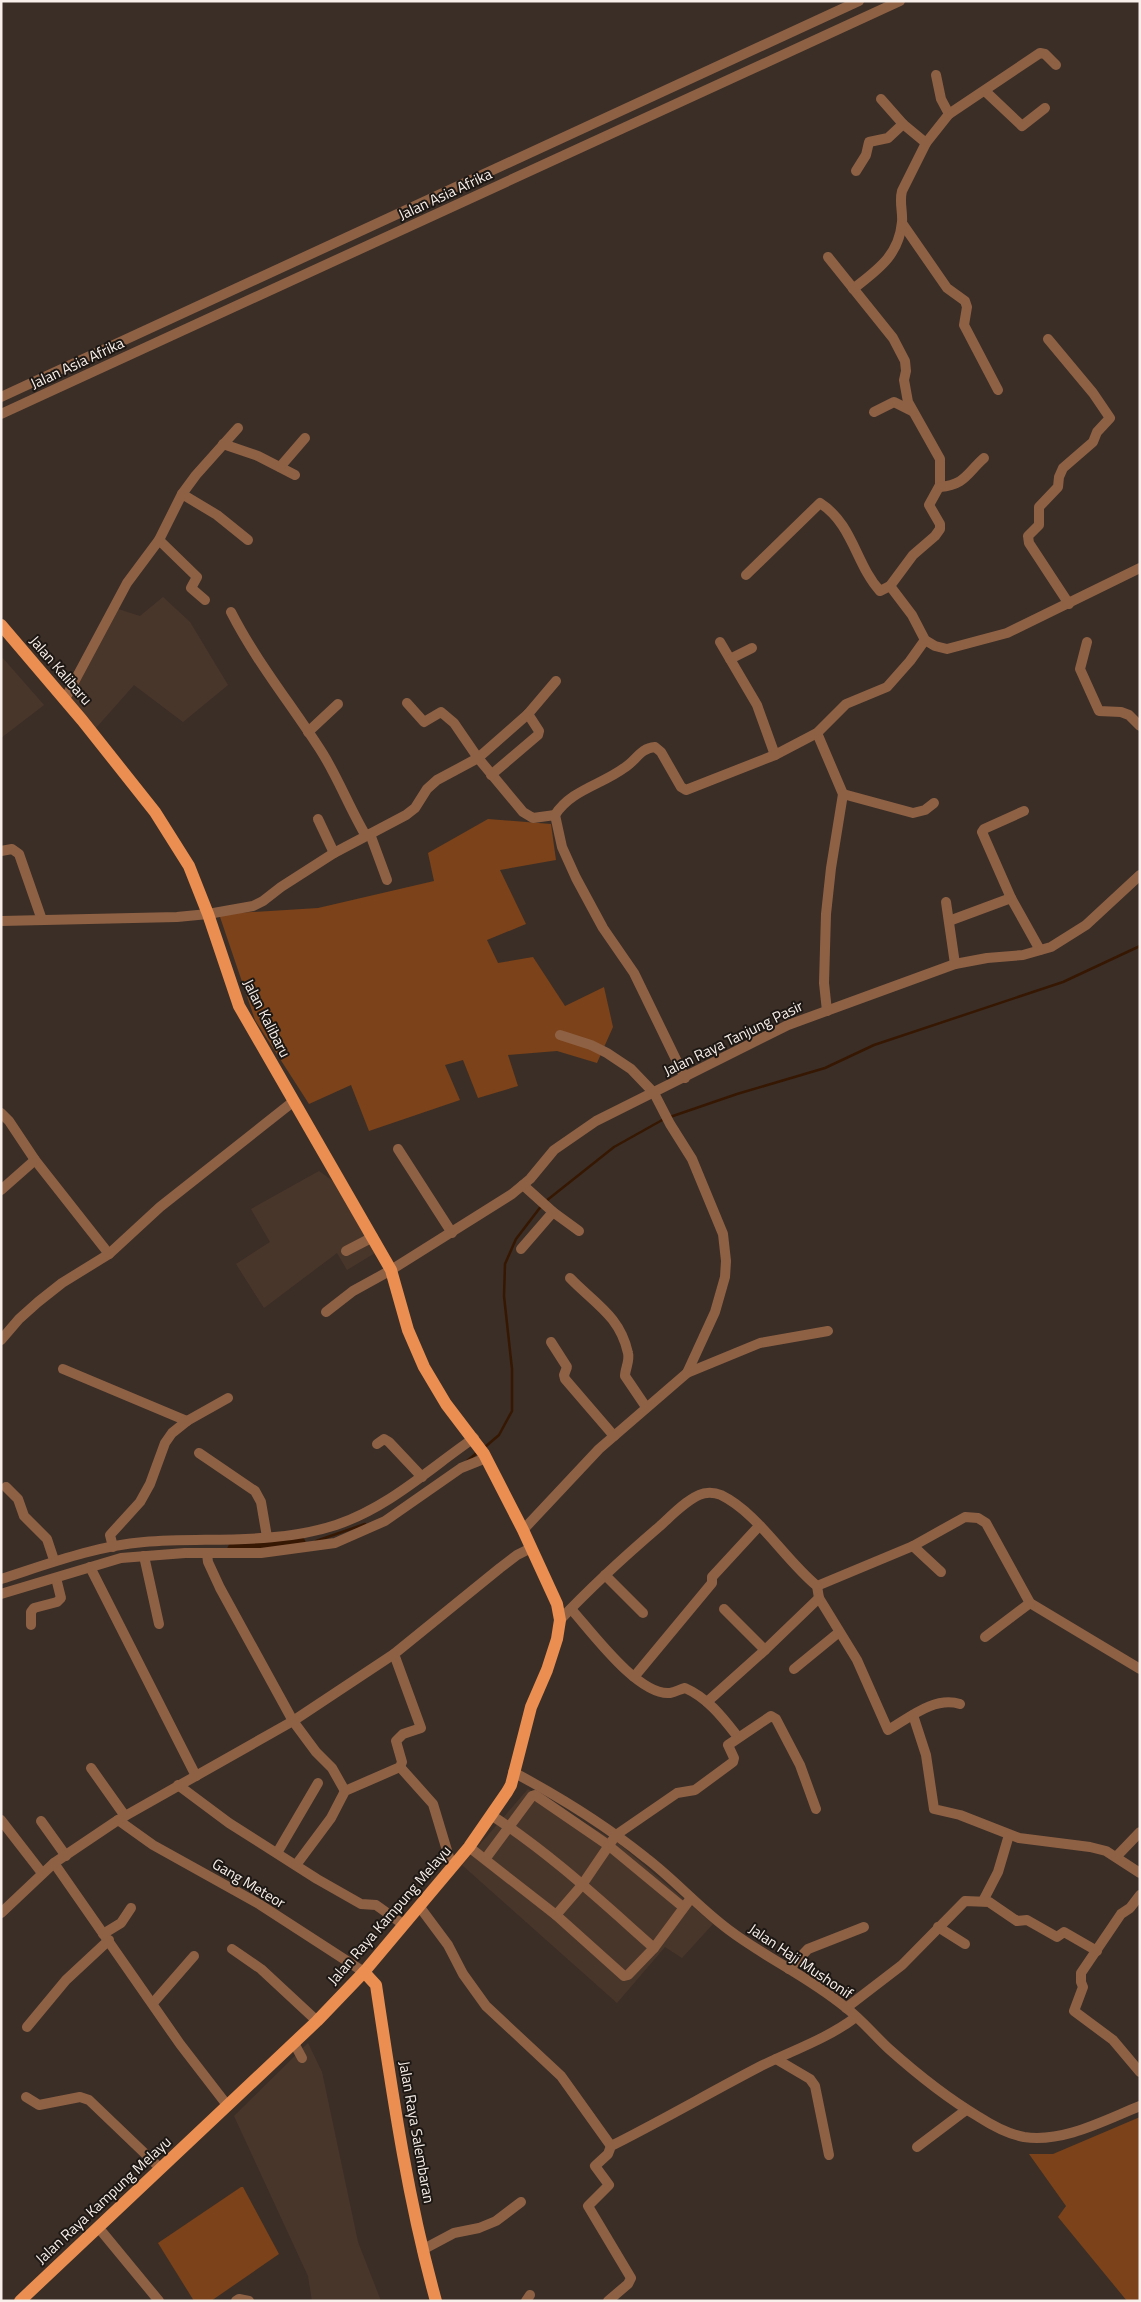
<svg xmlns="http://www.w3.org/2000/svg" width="1141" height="2302" font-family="'Titillium Web',sans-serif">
  <rect width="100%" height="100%" fill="#3b2e26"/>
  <g fill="#49362a">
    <polygon points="163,597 190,622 228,685 183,722 134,685 95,729 68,700 115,608 140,616"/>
    <polygon points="1,656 44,705 1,738"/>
    <polygon points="319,1171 337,1184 375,1253 347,1270 337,1253 264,1308 236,1264 270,1242 251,1209"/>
    <polygon points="528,1789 618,1843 713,1924 682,1958 665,1947 617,2003 462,1865"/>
    <polygon points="308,2043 322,2072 358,2242 381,2301 312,2301 308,2276 234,2116"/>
  </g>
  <g fill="#7c4219">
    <polygon points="488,819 551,824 556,860 500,870 526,924 487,940 498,963 533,957 565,1006 604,987 613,1027 597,1063 557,1051 508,1055 518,1086 478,1098 463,1060 445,1065 460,1100 369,1131 351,1085 309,1104 255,1020 219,914 318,908 434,881 428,853"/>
    <polygon points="1140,2117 1140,2301 1127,2301 1058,2217 1066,2206 1029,2154 1053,2154"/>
    <polygon points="241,2187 243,2187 279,2254 211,2301 194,2301 158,2243"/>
  </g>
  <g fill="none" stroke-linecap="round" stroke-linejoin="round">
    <g stroke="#361702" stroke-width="2.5">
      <polyline points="670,1117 737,1094 825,1068 874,1045 1063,982 1140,946"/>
      <polyline points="546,1201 614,1147 664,1119"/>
      <polyline points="485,1447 499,1435 512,1411 512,1369 504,1296 505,1264 516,1239 542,1205"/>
      <polyline points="467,1461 478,1452"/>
      <polyline points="316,1541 365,1524"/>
    </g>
    <polyline stroke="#361702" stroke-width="16" points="235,1550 298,1544"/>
    <g stroke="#8e6145" stroke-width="10">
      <polyline points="936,75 941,99 949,114"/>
      <polyline points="985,91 1022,126 1045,108"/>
      <polyline points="881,99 903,124 926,143"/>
      <polyline points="856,171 866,155 869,142 888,138 903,124"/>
      <polyline points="902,223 947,288 965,301 967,307 964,325 998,390"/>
      <polyline points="828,257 893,338 905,361 906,371 904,380 908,402 940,459 940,485 929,505 940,524 940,529 935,536 913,555 890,586 912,615 925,640 935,646 947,649 1007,633 1140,568"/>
      <path d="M853,289c24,-19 46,-33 49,-67 1,-10 -3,-20 0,-31l24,-48 23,-29 91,-61 5,1 11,11"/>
      <polyline points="1048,339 1093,393 1110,418 1097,432 1093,442 1063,468 1059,477 1058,487 1039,507 1039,525 1028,536 1029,543 1069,604"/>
      <polyline points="1,397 859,1"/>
      <polyline points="874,412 894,402 912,411"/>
      <polyline points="1,414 900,1"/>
      <polyline points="223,444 258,456 295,475"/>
      <polyline points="280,467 305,438"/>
      <path d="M940,487c25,-2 27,-14 44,-29"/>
      <polyline points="182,494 217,515 248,540"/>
      <polyline points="159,540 197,577 191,588 205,600"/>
      <path d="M746,575l74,-72c33,21 36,62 60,88l10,-5"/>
      <path d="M231,612c26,51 61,93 92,142 16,26 27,55 43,82"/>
      <polyline points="720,642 757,705 775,755"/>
      <polyline points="1087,642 1080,669 1099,711 1121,712 1129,715 1140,726"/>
      <polyline points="730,659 752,648"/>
      <polyline points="65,699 127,583 159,540 182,494 196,475 238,428"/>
      <polyline points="407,703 424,722 441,712 454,723 478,758 523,812 533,818 555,815 562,847 576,878 603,928 634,973 685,1078"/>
      <polyline points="308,732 338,704"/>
      <polyline points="817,733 843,794 831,868 826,914 824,983 827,1011"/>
      <polyline points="491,775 538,735 539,731 528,714"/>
      <polyline points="843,794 913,813 925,810 934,803"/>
      <polyline points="1024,811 984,829 982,832 1011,898 1040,950"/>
      <path d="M555,815c16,-25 46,-30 69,-47 12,-7 16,-20 31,-21l6,5 20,35 5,3 89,-35 42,-22 29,-29 41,-17 23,-26 15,-21"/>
      <polyline points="318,819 334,853"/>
      <polyline points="370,834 387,880"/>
      <polyline points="1,851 12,849 19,854 42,920"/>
      <polyline points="946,902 955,964"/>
      <polyline points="1,921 177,917 208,914 253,906 263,901 281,887 334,853 406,815 415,808 427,789 437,780 478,758 528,714 556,681"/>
      <polyline points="949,921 1011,898"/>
      <polyline points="560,1035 591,1045 607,1053 631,1069 654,1093 670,1124 692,1159 723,1234 726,1261 725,1277 715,1312 687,1373"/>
      <polyline points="1,1113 9,1121 35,1160 109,1254"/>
      <polyline points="398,1149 452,1233"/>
      <polyline points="523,1185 553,1212 579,1231"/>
      <polyline points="1,1190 35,1160"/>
      <polyline points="521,1249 553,1212"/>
      <polyline points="346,1251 373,1237"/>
      <path d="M570,1278c24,25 50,38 58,75 2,8 -3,16 -3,23l21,31"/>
      <polyline points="326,1312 353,1291 391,1270 512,1194 530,1179 554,1150 596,1121 788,1025 955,964 987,958 1023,955 1051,947 1086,925 1140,875"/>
      <polyline points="1,1340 19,1319 38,1302 62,1283 109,1254 160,1207 294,1101"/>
      <polyline points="551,1342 567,1367 564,1375 565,1379 614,1436"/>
      <polyline points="63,1369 187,1421"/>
      <polyline points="377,1444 384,1439 389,1442 422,1477"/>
      <polyline points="199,1453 255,1491 261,1502 267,1537"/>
      <polyline points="6,1487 18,1499 24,1516 47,1539 54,1560"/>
      <polyline points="523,1530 599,1449 687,1373 760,1343 828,1331"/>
      <polyline points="913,1546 941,1572"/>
      <polyline points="113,1547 110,1535 140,1502 150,1484 165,1443 172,1433 187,1421 228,1398"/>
      <polyline points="207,1554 208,1562 220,1588 293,1721 316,1752 332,1768 345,1791"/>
      <polyline points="144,1556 159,1624"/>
      <polyline points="90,1567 196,1776"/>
      <polyline points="605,1575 643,1613"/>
      <path d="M1,1579c47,-15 94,-33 143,-37 64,-5 131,3 192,-17 53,-18 93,-56 138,-87"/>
      <polyline points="817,1586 913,1546 965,1517 978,1518 986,1523 1030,1603 1140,1669"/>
      <polyline points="1,1594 121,1558 185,1553 261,1553 335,1543 385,1521 461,1468 486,1458"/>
      <path d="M571,1609c20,22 67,87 99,84 6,-1 10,-4 15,-5 23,10 38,30 53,49"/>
      <polyline points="724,1609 765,1650"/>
      <path d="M560,1620c32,-34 65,-64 100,-94 12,-11 24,-24 39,-31 6,-3 15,-3 22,0 37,18 64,65 96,91l2,12 38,62 31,70c21,-12 46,-34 72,-26"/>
      <polyline points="31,1625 31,1612 34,1608 57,1602 61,1598 56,1578"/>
      <polyline points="985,1637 1030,1603"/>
      <polyline points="794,1669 838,1633"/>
      <polyline points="634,1677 712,1583 712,1577 759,1526"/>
      <polyline points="707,1702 765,1650 819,1598"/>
      <polyline points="913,1715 926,1755 934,1809 960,1815 1019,1838 1090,1847 1106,1851 1140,1873"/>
      <polyline points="400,1767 433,1804 452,1867"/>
      <polyline points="91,1768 125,1816"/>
      <path d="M513,1772c47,25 91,52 133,86 29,22 53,50 83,72 37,28 80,47 116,77 16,12 29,28 44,42 28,25 58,49 90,68 14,9 29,17 45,20 39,6 81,-17 116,-31"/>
      <polyline points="178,1785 229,1823 317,1879 361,1904 376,1905 404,1925"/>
      <path d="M491,1815c59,38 111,87 163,133"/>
      <polyline points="1,1820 42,1873"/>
      <polyline points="118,1820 153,1845 259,1904 364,1972"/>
      <polyline points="41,1821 66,1856"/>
      <polyline points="469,1847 556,1915 624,1976 628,1975 654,1948 691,1898"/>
      <polyline points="277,1853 318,1783"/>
      <polyline points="1116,1857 1140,1832"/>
      <polyline points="486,1858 532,1796 535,1795 608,1845 683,1907"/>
      <polyline points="54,1863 180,2044 227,2105"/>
      <polyline points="296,1865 331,1818 345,1791 400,1767 402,1762 396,1741 403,1734 421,1728 394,1654"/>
      <polyline points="1140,1895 1130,1908 1121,1914 1081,1973 1081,1982 1083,1987 1074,2011 1113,2040 1140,2072"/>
      <polyline points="983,1901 998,1872 1009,1835"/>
      <polyline points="419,1906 448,1945 463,1974 486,2006 561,2076 611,2146"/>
      <polyline points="1,1913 54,1863 118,1820 293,1721 394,1654 500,1568 517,1555 531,1548"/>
      <polyline points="556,1915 582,1885 616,1835 677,1793 695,1790 733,1762 734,1758 728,1745 771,1716 776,1719 800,1765 816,1809"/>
      <polyline points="938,1927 965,1944"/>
      <polyline points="103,1934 121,1923 131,1908"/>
      <polyline points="232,1949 261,1969 317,2021"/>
      <polyline points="789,1969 808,1949 864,1927"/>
      <polyline points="153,2003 194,1956"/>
      <polyline points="846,2008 902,1965 965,1901 989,1902 1017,1921 1027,1920 1057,1937 1064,1932 1097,1951"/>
      <polyline points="27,2027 66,1980 109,1940"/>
      <polyline points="294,2043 302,2058"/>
      <polyline points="776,2059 810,2079 815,2086 829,2155"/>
      <polyline points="26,2097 39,2105 80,2097 89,2100 160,2168"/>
      <polyline points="917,2147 966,2110"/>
      <polyline points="98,2227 159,2301"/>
      <polyline points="422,2250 454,2233 479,2228 496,2221 521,2202"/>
      <polyline points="236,2301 239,2299 249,2301"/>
      <polyline points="526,2301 530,2295"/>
      <path d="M608,2301l20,-17 3,-6 -43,-72 21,-21 -14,-19 13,-12 3,-8c50,-25 98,-53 148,-79 32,-16 68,-28 97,-50"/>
    </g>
    <g stroke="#ea8e51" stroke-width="12">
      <polyline points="1,625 82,720 155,812 189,866 208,914 239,1006 391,1270 408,1330 424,1367 446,1404 484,1454 523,1530 557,1604 560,1620 557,1639 547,1670 531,1707 511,1785 507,1792 469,1847 364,1972 317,2021 20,2301"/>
      <path d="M364,1972l12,13c16,106 31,212 60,316"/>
    </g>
  </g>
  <g text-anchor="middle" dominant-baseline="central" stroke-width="4" stroke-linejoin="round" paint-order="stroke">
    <g font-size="15" fill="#f8efea" stroke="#1e1814">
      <text transform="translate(445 194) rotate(-25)">Jalan Asia Afrika</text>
      <text transform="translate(77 363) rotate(-25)">Jalan Asia Afrika</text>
      <text transform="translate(61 670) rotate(49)">Jalan Kalibaru</text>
      <text transform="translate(267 1018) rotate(63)">Jalan Kalibaru</text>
      <text transform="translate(733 1038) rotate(-26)">Jalan Raya Tanjung Pasir</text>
      <text transform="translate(249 1883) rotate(31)">Gang Meteor</text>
      <text transform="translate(389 1915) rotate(-49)">Jalan Raya Kampung Melayu</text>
      <text transform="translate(801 1961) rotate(34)">Jalan Haji Mushonif</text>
      <text transform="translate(417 2132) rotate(80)">Jalan Raya Salembaran</text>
      <text transform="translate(103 2200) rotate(-43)">Jalan Raya Kampung Melayu</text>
    </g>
  </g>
  <rect width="1141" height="2302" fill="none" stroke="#f8efea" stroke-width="5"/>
</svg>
